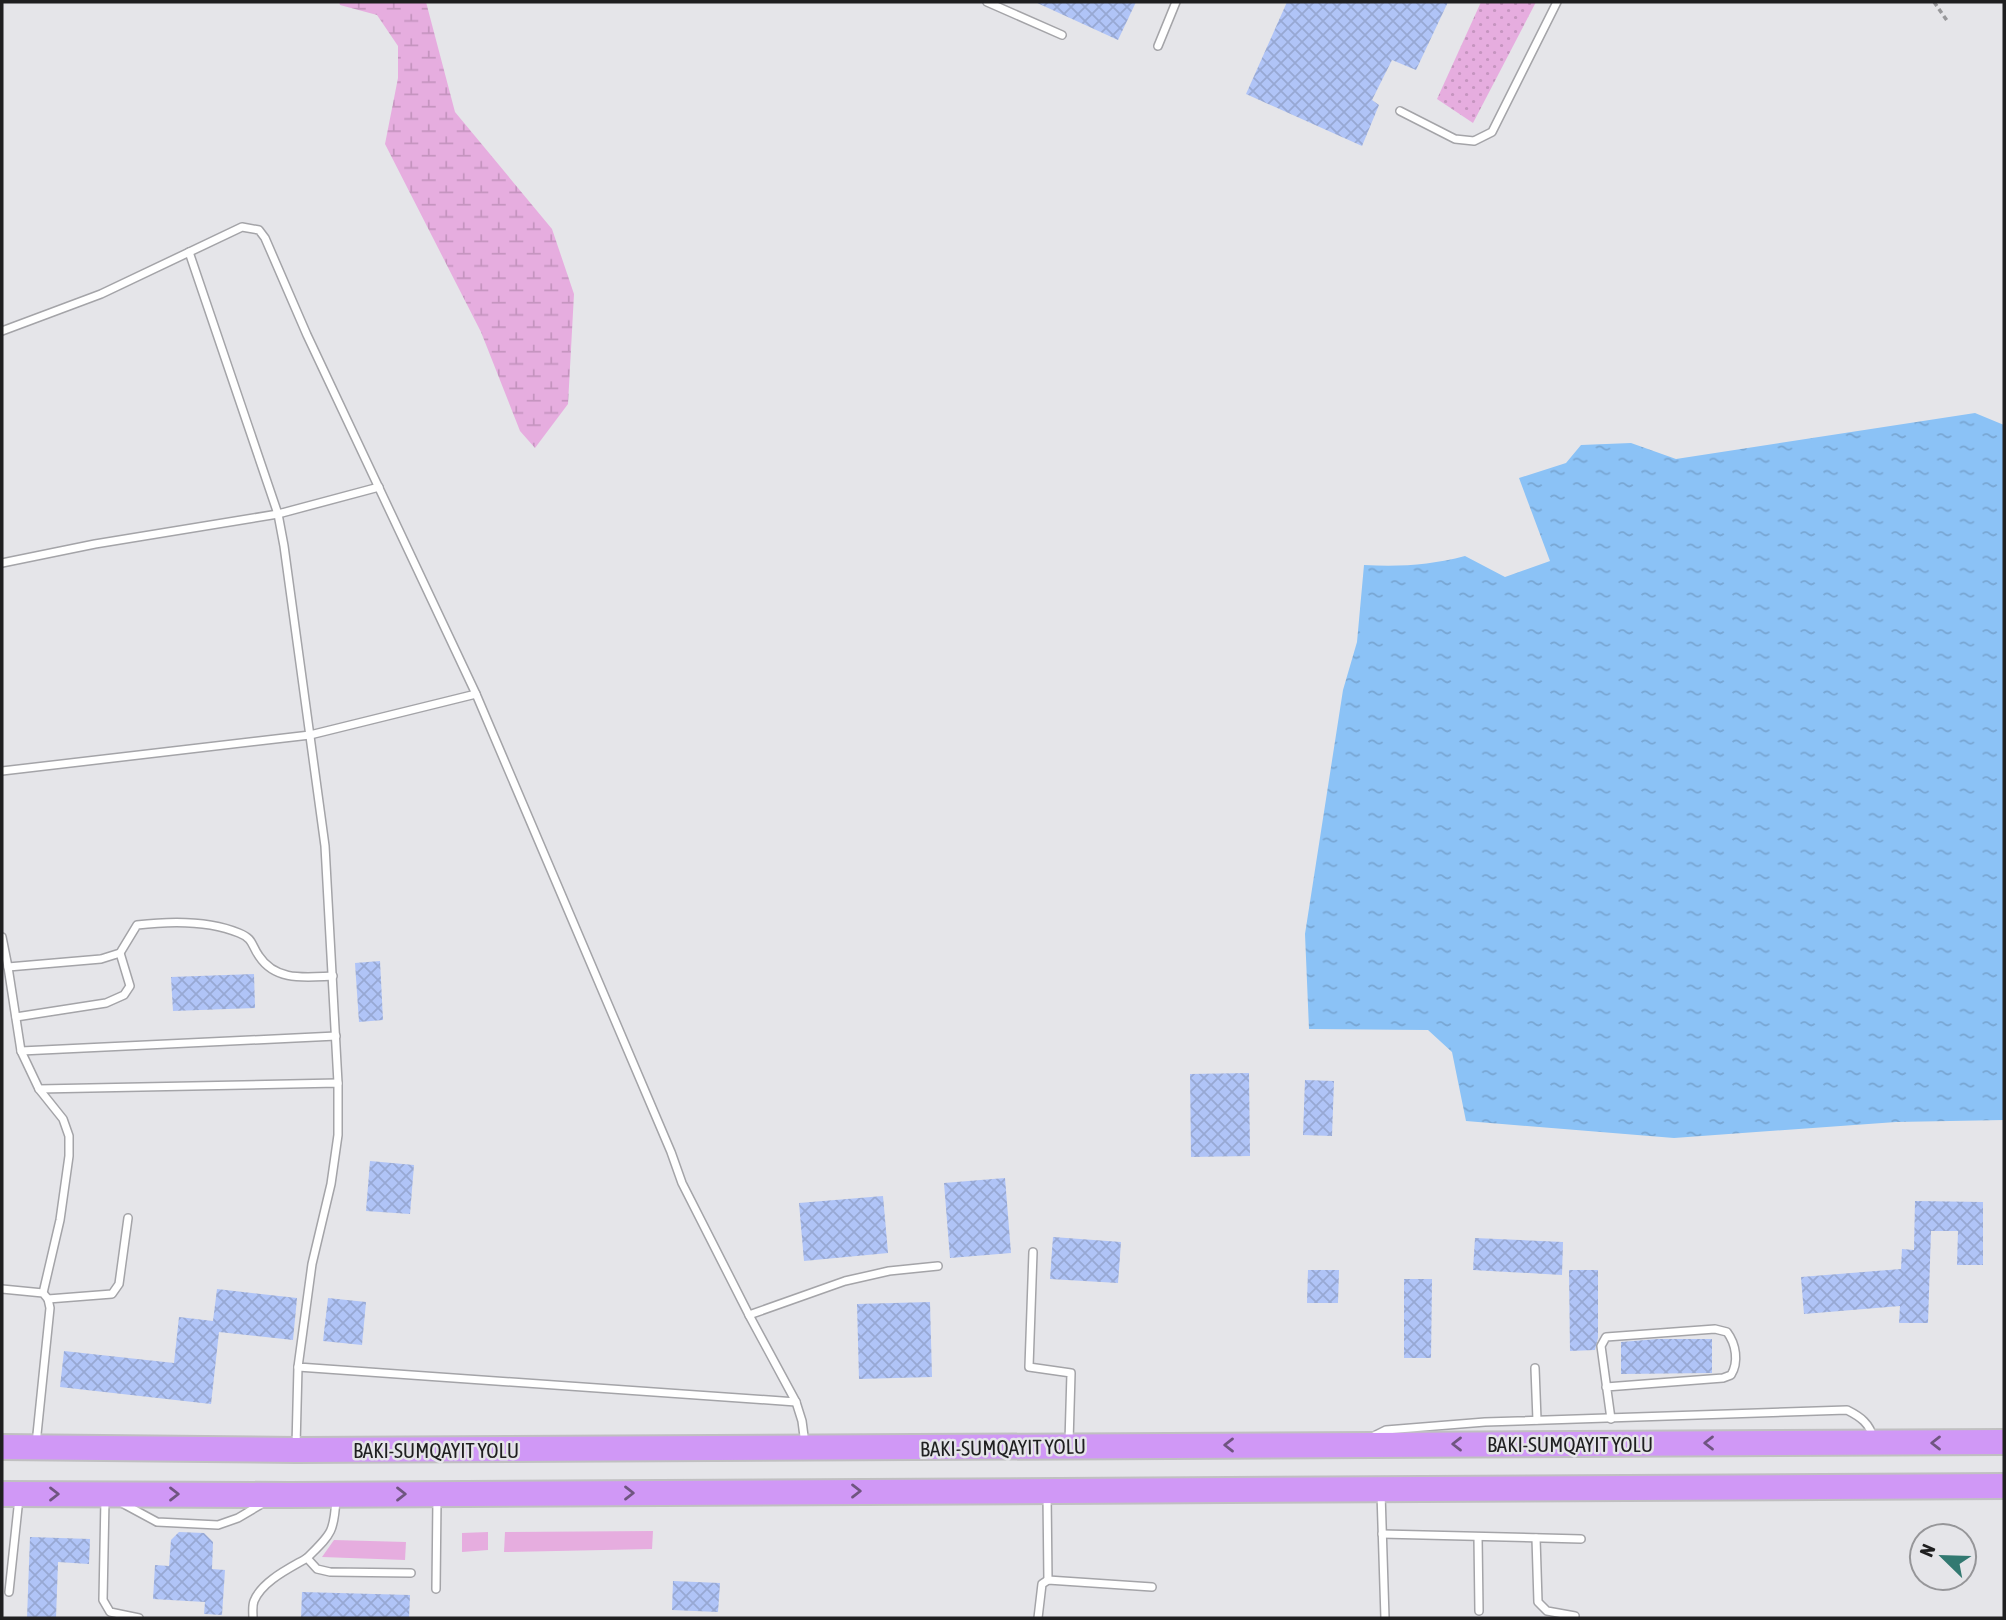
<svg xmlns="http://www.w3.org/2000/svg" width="2006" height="1620" font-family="'Asap Condensed',sans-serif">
  <defs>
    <pattern id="wetland-marsh" width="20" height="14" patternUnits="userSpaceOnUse" patternTransform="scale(1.75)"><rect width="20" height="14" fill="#e6addf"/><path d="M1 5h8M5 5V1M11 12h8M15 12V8" fill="none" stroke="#c594bf"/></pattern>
    <pattern id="park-dots" width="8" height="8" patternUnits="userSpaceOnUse" patternTransform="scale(1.75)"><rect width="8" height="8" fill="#e6addf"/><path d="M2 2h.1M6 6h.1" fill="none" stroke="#c594bf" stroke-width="1.8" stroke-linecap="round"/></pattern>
    <pattern id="water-ripples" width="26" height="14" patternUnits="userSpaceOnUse" patternTransform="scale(1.75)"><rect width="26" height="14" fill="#8bc2f6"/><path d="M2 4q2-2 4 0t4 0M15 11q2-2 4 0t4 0" fill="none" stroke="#78a6d3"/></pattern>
    <pattern id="building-cross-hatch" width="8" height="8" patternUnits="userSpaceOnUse" patternTransform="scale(1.75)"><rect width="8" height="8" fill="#b0c4f7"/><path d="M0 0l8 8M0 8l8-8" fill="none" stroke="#97a8d3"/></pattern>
  </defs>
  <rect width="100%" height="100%" fill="#e5e5e9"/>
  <g fill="#e6addf">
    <polygon points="653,1531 652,1549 504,1552 505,1532"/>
    <polygon points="488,1532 488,1550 462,1552 462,1533"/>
    <polygon points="334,1540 406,1542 405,1560 322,1557"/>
  </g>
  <polygon fill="url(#wetland-marsh)" points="339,2 426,2 455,112 552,229 574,294 568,404 535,448 520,431 481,332 385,144 398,78 398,46 377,15 340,5"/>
  <polygon fill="url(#park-dots)" points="1481,2 1536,2 1473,123 1437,99"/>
  <path fill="url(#water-ripples)" d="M1975,413l29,12v695l-108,2 -222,16 -208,-17 -14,-69 -24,-22 -119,-1 -4,-95 38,-244 14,-48 7,-77c36,2 67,0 101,-9l40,21 45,-16 -31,-83 47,-15 15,-18 50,-2 45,16z"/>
  <g fill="url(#building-cross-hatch)">
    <polygon points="1035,2 1136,2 1118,40"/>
    <polygon points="1287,2 1448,2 1416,70 1392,60 1372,100 1379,105 1362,146 1246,94"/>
    <polygon points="380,961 383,1020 359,1022 355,963"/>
    <polygon points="254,974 255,1008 173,1011 171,977"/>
    <polygon points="1249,1073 1250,1156 1191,1157 1190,1074"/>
    <polygon points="1305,1080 1334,1081 1332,1136 1303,1135"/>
    <polygon points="370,1161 414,1165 410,1214 366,1211"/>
    <polygon points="1005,1178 1011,1253 950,1258 944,1183"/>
    <polygon points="883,1196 888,1253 804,1261 799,1203"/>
    <polygon points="1915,1201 1983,1202 1983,1265 1957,1265 1958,1231 1931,1231 1928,1323 1899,1323 1900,1306 1804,1314 1801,1277 1901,1269 1902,1249 1914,1250"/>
    <polygon points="1053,1237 1121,1242 1118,1283 1050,1279"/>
    <polygon points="1475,1238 1563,1242 1562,1275 1473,1270"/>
    <polygon points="1308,1270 1339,1270 1338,1303 1307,1303"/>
    <polygon points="1569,1270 1598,1270 1598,1338 1595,1350 1570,1351"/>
    <polygon points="1404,1279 1432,1279 1431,1358 1404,1358"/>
    <polygon points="217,1289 297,1298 293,1340 219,1332 211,1404 60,1387 64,1351 174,1363 179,1317 213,1321"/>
    <polygon points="328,1298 366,1302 362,1345 323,1341"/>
    <polygon points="930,1302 932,1377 859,1379 857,1304"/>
    <polygon points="1658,1339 1712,1339 1712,1373 1621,1374 1621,1342"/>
    <polygon points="179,1532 204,1533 213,1542 212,1569 225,1570 222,1615 204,1614 205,1602 153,1599 155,1565 169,1566 171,1540"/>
    <polygon points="30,1537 90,1539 89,1564 58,1562 56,1618 27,1618"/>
    <polygon points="673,1581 720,1583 718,1612 672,1610"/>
    <polygon points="302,1592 410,1595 409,1618 301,1618"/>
  </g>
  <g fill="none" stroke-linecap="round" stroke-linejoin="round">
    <g stroke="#a4a4a8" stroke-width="10">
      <g id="service">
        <polyline points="987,2 1062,35"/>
        <polyline points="1158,46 1176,2"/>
        <polyline points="1400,111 1455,139 1474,141 1492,132 1557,2"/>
        <polyline points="189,252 278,514 284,546 325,846 338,1083"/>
        <polyline points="2,331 101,294 242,227 259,230 265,238 307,335 476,694 671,1152 682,1183 749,1315 796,1402 802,1421 805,1444"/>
        <polyline points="2,563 95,544 278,514 379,487"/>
        <polyline points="2,771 310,735 476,694"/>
        <path d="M2,937l6,30 93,-8 19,-6 17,-28c33,-4 71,-5 102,8 15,6 12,12 20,23 17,26 47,21 74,20"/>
        <polyline points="8,967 21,1051 39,1089 63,1119 69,1136 69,1156 60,1220 43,1293"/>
        <polyline points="16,1017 106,1003 124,995 130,986 120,953"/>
        <polyline points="21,1051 336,1036"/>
        <polyline points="39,1089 338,1083 338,1135 331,1184 312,1264 298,1367 796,1402"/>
        <polyline points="1033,1252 1029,1367 1071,1373 1069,1442"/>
        <polyline points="2,1289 43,1293 48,1299 50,1308 36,1444"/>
        <polyline points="48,1299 112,1294 119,1284 128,1218"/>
        <polyline points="749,1315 845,1281 889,1271 938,1266"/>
        <polyline points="1535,1368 1537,1420"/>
        <path d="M1606,1387l117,-9 8,-3c8,-13 5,-31 -4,-43l-12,-3 -109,8 -5,9 10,73"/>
        <path d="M1374,1436l12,-6 99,-8 362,-12c14,7 22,13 27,29"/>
        <polyline points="296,1446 298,1367"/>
        <polyline points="1381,1493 1385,1618"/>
        <polyline points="1047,1494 1048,1580"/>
        <polyline points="105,1499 103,1600 110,1612 139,1618"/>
        <path d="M336,1499c-2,34 -5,35 -29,59l10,11 13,3 81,1"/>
        <polyline points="120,1502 157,1522 218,1525 238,1518 265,1502"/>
        <polyline points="1382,1534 1581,1539"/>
        <polyline points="1478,1537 1479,1611"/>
        <polyline points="1536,1538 1538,1602 1547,1611 1575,1616"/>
        <polyline points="436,1589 437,1499"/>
        <polyline points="9,1592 19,1498"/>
        <path d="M253,1618c0,-5 -1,-12 1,-17 8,-20 36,-33 53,-43"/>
        <polyline points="1038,1618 1042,1584 1048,1580 1152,1587"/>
      </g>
    </g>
    <g stroke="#c0c0c1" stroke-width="28">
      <g id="trunk">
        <polyline points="2,1447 296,1450 2004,1442"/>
        <polyline points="2,1494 290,1495 2004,1486"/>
      </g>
    </g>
    <polyline stroke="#98989b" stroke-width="3.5" stroke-dasharray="5 3.5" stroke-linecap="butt" points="1934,2 1948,22"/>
    <use href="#service" stroke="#fff" stroke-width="7"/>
    <use href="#trunk" stroke="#d098f6" stroke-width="24"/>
  </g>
  <defs><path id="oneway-chevron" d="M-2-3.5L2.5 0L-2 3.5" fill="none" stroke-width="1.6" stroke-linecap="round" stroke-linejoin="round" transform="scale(1.75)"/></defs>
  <g stroke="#6f5580">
    <use href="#oneway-chevron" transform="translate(1709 1443) rotate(180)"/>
    <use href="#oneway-chevron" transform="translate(1936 1443) rotate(180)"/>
    <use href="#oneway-chevron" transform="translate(1457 1444) rotate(180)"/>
    <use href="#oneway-chevron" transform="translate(1229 1445) rotate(180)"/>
    <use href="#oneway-chevron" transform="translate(856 1491)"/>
    <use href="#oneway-chevron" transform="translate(629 1493)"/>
    <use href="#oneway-chevron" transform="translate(54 1494)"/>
    <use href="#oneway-chevron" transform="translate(174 1494)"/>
    <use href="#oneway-chevron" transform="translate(401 1494)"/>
  </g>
  <g text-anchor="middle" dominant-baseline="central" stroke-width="5" stroke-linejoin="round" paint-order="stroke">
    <g font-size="21" fill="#1f1f20" stroke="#e5e5e9">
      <text x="1570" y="1444">BAKI-SUMQAYIT YOLU</text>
      <text transform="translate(1003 1447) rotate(-1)">BAKI-SUMQAYIT YOLU</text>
      <text x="436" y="1450">BAKI-SUMQAYIT YOLU</text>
    </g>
  </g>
  <rect width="2006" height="1620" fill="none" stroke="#1f1f20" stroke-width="7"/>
  <g transform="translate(1943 1557) rotate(293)"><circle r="33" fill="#e5e5e9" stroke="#969699" stroke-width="2"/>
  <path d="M0-5L12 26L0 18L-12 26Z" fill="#327971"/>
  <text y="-10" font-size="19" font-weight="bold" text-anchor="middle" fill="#1f1f20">N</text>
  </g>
</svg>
